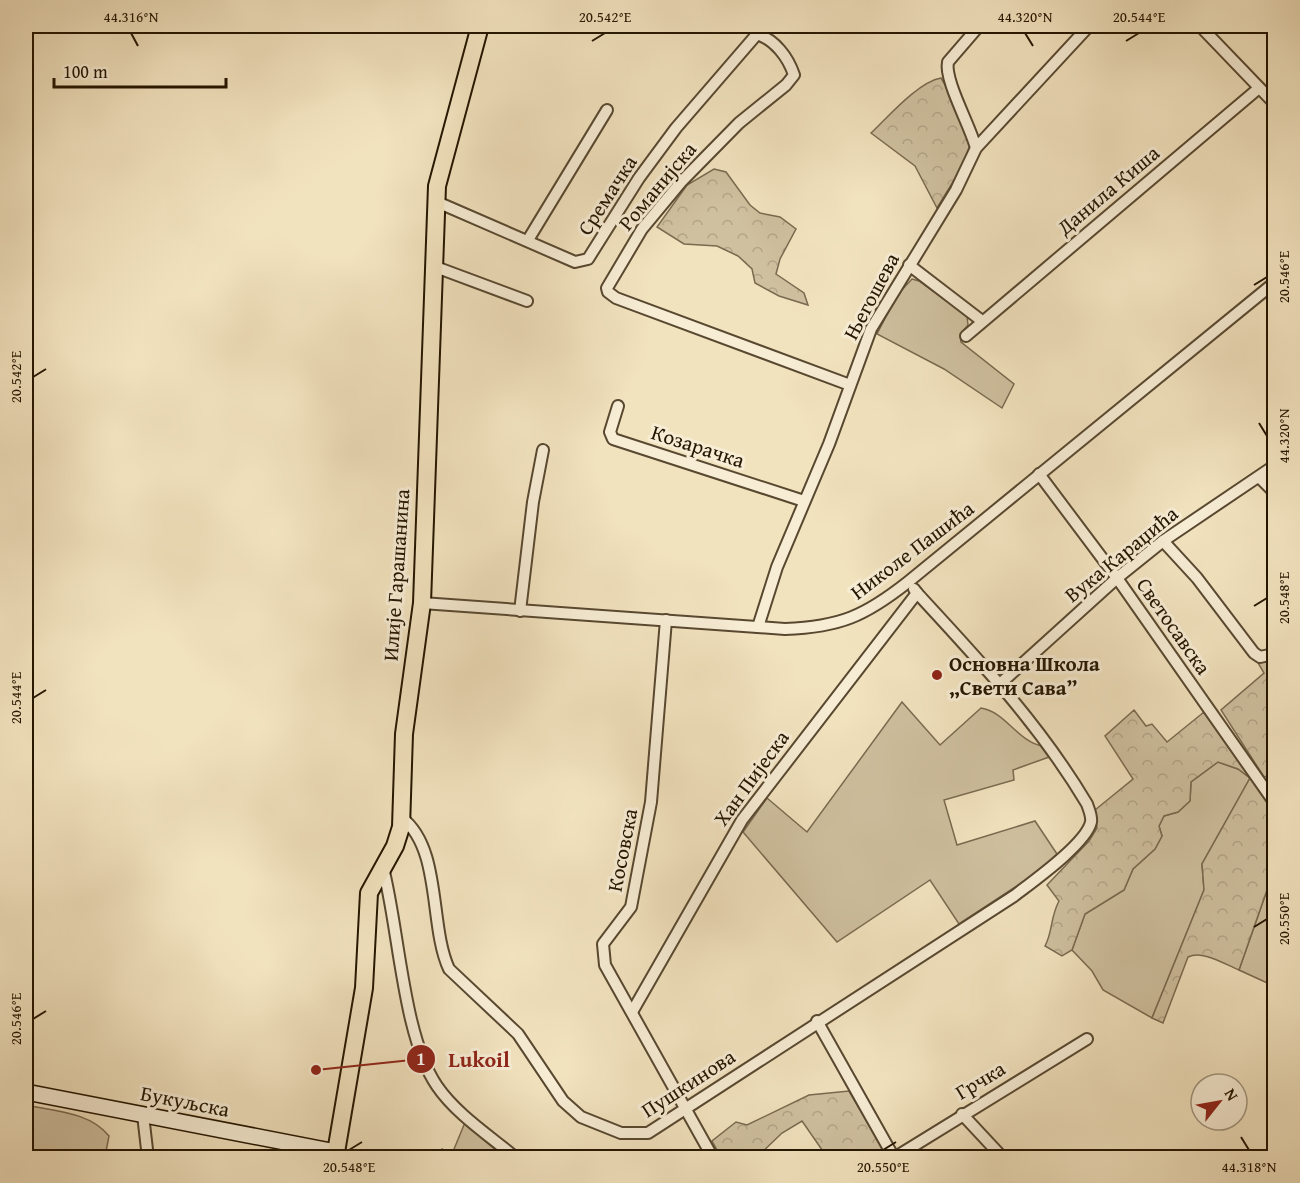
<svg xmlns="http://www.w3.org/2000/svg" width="1300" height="1183" font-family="'Gentium Book Plus',serif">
  <defs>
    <pattern id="forest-crowns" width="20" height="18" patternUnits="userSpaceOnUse" patternTransform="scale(1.5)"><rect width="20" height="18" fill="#cfc09f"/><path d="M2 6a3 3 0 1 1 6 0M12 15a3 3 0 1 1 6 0" fill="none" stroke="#b2a487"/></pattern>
  </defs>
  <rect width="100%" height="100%" fill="#f2e3bf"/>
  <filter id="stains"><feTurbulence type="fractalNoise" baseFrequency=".00333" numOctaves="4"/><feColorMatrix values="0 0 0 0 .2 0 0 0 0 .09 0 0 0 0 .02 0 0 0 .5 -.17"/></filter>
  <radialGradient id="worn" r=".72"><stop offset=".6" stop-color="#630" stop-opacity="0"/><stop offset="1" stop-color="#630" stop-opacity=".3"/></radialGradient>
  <g fill="#cfc09f" stroke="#7a6a50" stroke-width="1.5">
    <polygon points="912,279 919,281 967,316 968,325 960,335 961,342 1014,384 1002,408 944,369 877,334 897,295"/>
    <path d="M902,702l38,43 41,-37c25,4 36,33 61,38l7,11 -36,13 1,10 -70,20 13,45 78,-24 22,33 -19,18 -79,52 -29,-44 -93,62 -94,-110 24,-34 40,34z"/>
    <polygon points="1218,762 1238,769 1250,778 1202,864 1204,890 1152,1018 1103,990 1092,971 1072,950 1085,914 1124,890 1133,869 1155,849 1162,836 1159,826 1164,816 1178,812 1190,801 1191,782"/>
    <polygon points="1274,870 1274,986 1239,970"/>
    <path d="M26,1105c28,6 64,7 83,31l-4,21h-79z"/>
    <polygon points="466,1120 508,1158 435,1158 442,1149 452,1154"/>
  </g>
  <g fill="url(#forest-crowns)" stroke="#7a6a50" stroke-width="1.5">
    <path d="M941,78l9,15 21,50 -10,26 -24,39 -22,-42 -44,-33c17,-16 47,-51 70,-55z"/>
    <polygon points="714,169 726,172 750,205 760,213 780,217 796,229 780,259 776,274 804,293 808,305 779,296 755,283 752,269 738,256 717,246 684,244 657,227 687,185"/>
    <polygon points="1274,658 1274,757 1267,776 1264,777 1221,710 1264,673 1257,661"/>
    <path d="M1134,710l12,16 6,-2 15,18 37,-30 70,98v60l-35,100c-15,-6 -36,-20 -51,-13l-25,66 -11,-5 52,-128 -2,-26 48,-86 -12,-9 -20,-7 -27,20 -1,19 -12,11 -14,4 -5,10 3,10 -7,13 -22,20 -9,21 -39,24 -13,36 -10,6 -17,-10c8,-15 5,-28 14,-45l-12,-16 42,-44 8,-13 -2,-18 38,-31 -28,-43z"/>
    <polygon points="849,1091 888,1157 827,1157 802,1121 782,1133 757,1157 721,1157 712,1141 736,1122 747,1125 809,1095"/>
  </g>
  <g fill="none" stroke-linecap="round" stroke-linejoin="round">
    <g stroke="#584830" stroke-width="14">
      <g id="minor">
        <polyline points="1200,26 1274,103"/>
        <path d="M757,34c18,6 31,23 37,41l-8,10 -47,38 -58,59 -39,47 -35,59 1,4 8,6 234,87"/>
        <path d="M976,148c-6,-23 -32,-68 -28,-86l31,-36"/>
        <polyline points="437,202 575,262 588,259 639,178 676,128 764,26"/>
        <polyline points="528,240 607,110"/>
        <polyline points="909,265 982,321"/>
        <polyline points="433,266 527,301"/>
        <polyline points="966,336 1259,88"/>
        <polyline points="618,406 610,432 613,439 804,501"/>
        <polyline points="1039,474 1117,578 1274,802"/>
        <polyline points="1259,477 1274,492"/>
        <polyline points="1163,541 1197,578 1254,653 1260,657 1274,654"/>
        <path d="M422,603l363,26c55,-2 80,-13 123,-47l366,-299"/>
        <polyline points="520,611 533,502 543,450"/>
        <polyline points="666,620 651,802 631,907 603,944 605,965 713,1158"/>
        <polyline points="758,627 777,567 829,444 871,329 956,190 976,148 1089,26"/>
        <polyline points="1001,683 1117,578 1163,541 1274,466"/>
        <path d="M402,818c40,31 27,108 47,151l69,65 45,67 18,16 40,16h27l366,-237c18,-14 72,-52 77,-74 1,-6 -2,-12 -4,-18 -47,-79 -108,-144 -170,-211"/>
        <path d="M383,868c16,61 20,169 54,218 19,28 53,50 79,72"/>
        <polyline points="632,1012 742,820 917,593 914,589"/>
        <polyline points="817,1021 893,1156"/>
        <polyline points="962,1114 1003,1158"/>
        <polyline points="143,1115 148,1158"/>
        <polyline points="894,1158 1087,1039"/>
      </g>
    </g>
    <g stroke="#241500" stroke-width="18">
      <polyline id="secondary" points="26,1092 336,1152"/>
    </g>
    <g stroke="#241500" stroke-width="20">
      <polyline id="primary" points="335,1158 364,988 369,893 395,846 401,827 404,734 422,603 437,186 480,26"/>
    </g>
    <use href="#minor" stroke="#f7edd5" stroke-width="10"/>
    <use href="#secondary" stroke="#f7edd5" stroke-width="15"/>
    <use href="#primary" stroke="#f2e3bf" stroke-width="16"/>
  </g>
  <path fill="none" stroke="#241500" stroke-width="2" d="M131,33l7,13M1025,33l8,13M592,41l13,-8M1126,41l13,-8M1254,285l13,-8M33,377l13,-8M1259,423l8,13M1254,606l13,-8M33,698l13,-8M1254,927l13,-8M33,1019l13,-8M1241,1137l8,13M349,1150l13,-8M883,1150l13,-8"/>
  <circle fill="#8f2418" stroke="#f7edd5" stroke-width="2" cx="937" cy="675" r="6"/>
  <g text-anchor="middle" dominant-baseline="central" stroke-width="6" stroke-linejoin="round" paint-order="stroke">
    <g font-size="21" fill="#241500" stroke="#f7edd5">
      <text transform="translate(657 186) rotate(-50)">Романијска</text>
      <text transform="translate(1108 190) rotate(-40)">Данила Киша</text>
      <text transform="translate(607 195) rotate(-57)">Сремачка</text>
      <text transform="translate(871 296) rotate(-62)">Његошева</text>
      <text transform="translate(698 446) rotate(18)">Козарачка</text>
      <text transform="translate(912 550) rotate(-37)">Николе Пашића</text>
      <text transform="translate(1121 554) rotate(-39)">Вука Караџића</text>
      <text transform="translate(396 575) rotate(-86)">Илије Гарашанина</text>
      <text transform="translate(1174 626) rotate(55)">Светосавска</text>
      <text transform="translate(751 778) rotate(-54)">Хан Пијеска</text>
      <text transform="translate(622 850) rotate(-79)">Косовска</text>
      <text transform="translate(980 1080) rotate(-31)">Грчка</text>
      <text transform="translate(688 1083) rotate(-33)">Пушкинова</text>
      <text transform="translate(185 1101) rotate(11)">Букуљска</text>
    </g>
    <g font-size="21" font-weight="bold" fill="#241500" stroke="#f7edd5" text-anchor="start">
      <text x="949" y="663">Основна Школа<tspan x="949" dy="24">„Свети Сава”</tspan></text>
    </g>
  </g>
  <path fill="none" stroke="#8f2418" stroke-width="2" d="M316 1070L421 1059"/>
  <g fill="#8f2418" stroke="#f7edd5" stroke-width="2">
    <circle cx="316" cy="1070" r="6"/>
    <circle cx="421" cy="1059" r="15"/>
  </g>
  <g font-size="18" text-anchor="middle" font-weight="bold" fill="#fff">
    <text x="421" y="1065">1</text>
  </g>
  <g font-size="22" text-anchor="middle" font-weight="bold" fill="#8f2418" stroke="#f7edd5" stroke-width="6" stroke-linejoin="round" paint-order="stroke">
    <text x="479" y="1067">Lukoil</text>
  </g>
  <rect width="1300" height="1183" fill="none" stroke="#f2e3bf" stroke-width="66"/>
  <g transform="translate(1219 1102) rotate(59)"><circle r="28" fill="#f7edd5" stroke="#a39780" stroke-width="1.5"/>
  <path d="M0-4.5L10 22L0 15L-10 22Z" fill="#8f2418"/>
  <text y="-9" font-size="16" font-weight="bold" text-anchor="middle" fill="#241500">N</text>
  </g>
  <path d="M54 78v9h172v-9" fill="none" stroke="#241500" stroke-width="3"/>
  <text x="63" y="78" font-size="18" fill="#241500" stroke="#f7edd5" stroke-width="4.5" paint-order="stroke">100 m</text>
  <rect x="33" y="33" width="1234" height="1117" fill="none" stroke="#241500" stroke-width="2"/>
  <g font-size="15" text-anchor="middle" fill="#241500">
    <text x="131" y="22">44.316°N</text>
    <text x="605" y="22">20.542°E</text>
    <text x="1025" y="22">44.320°N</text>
    <text x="1139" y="22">20.544°E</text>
    <text transform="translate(1284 277) rotate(-90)" y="5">20.546°E</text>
    <text transform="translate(16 377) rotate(-90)" y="5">20.542°E</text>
    <text transform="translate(1284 436) rotate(-90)" y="5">44.320°N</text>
    <text transform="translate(1284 598) rotate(-90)" y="5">20.548°E</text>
    <text transform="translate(16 698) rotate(-90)" y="5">20.544°E</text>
    <text transform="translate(1284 919) rotate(-90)" y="5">20.550°E</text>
    <text transform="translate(16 1019) rotate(-90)" y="5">20.546°E</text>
    <text x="349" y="1172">20.548°E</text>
    <text x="883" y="1172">20.550°E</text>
    <text x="1249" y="1172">44.318°N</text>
  </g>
  <rect width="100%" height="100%" filter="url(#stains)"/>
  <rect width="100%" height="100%" fill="url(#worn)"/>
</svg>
